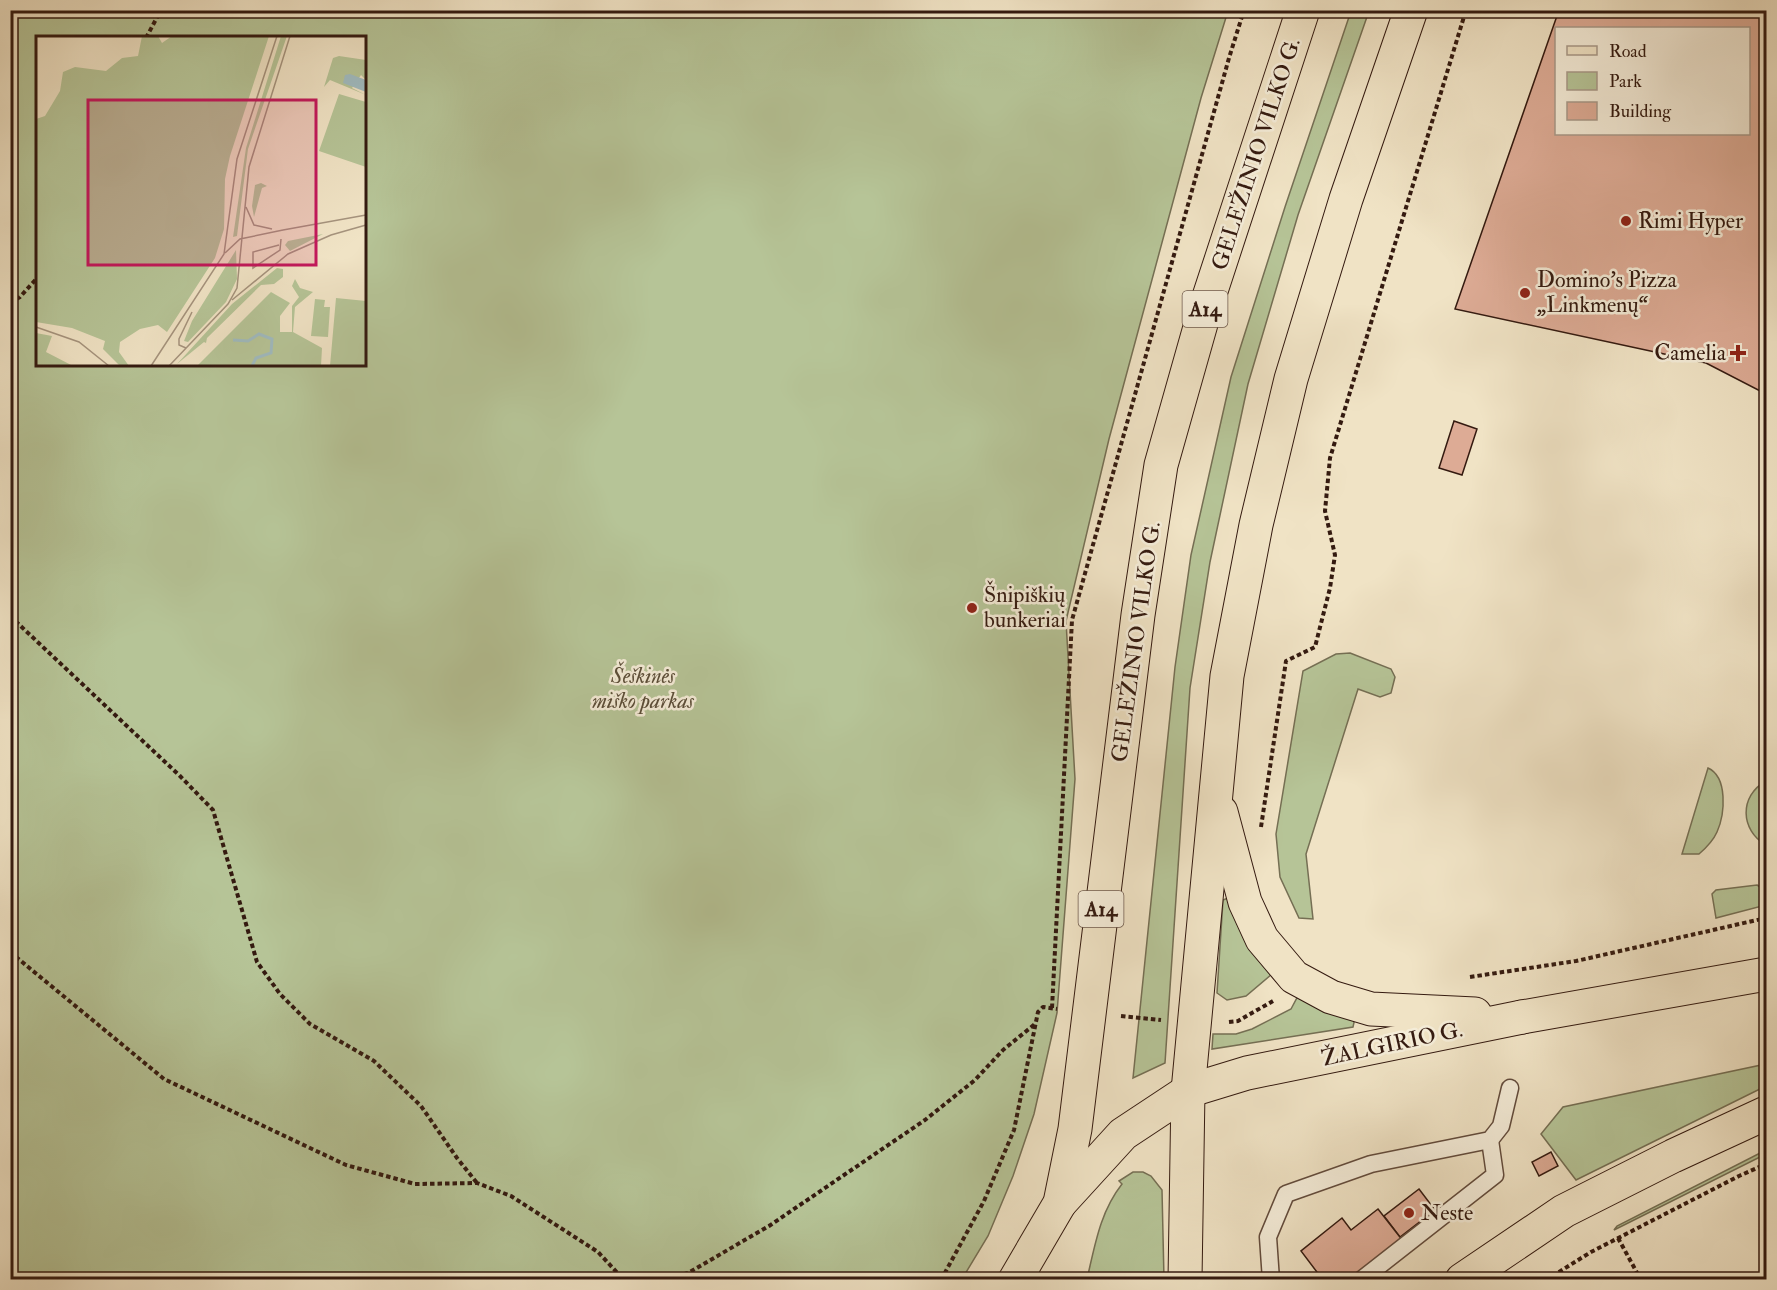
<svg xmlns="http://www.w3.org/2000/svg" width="1777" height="1290" font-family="'IM FELL Double Pica',serif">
  <rect width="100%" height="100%" fill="#f0e3c5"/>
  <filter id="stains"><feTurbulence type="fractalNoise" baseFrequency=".00333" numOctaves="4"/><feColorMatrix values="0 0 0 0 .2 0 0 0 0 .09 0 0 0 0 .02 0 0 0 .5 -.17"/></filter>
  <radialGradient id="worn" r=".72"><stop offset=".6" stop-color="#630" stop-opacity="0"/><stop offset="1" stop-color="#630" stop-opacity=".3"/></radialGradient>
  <g fill="#b6c497" stroke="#756f54" stroke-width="1.5" fill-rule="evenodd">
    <path d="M10,11h1218l-27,87 -92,341 -43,182 9,158 -18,234 -23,101 -21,62 -25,60 -26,43h-951zM38,38h326v326h-326z"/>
    <polygon points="1351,11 1369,11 1298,215 1248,384 1210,562 1190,688 1165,1063 1133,1078 1175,667 1191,555 1231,377 1285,207"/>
    <polygon points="1350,653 1391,669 1395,677 1391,693 1380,697 1358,689 1306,854 1313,919 1299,918 1280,877 1276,834 1303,671 1336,654"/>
    <path d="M1708,768c20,9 17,46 9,64 -4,9 -11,16 -18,22h-17z"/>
    <path d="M1766,781v64c-26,-15 -27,-49 0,-64z"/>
    <polygon points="1757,885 1765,890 1766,905 1716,918 1712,894 1716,890"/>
    <polygon points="1228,898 1272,974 1246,996 1227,1000 1217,993 1223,900"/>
    <polygon points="1299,994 1355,1018 1353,1027 1212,1049 1213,1034 1236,1034 1252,1029 1291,1009"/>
    <polygon points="1766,1064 1766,1086 1576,1180 1541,1134 1563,1107"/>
    <polygon points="1766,1150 1766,1154 1614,1230 1617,1226"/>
    <path d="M1133,1172h10l8,4 11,14 2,89h-77c8,-34 13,-67 35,-95l-3,-3z"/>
  </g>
  <g fill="#ddab95" stroke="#341a10" stroke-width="1.5" fill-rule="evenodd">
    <path d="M1559,10h207v384l-60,-31 -251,-54zM1556,28h192v106h-192z"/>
    <polygon points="1454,421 1477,429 1462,475 1439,468"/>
    <polygon points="1551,1152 1558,1166 1539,1176 1532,1162"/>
    <polygon points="1419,1189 1435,1210 1400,1237 1384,1216"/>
    <polygon points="1378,1209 1403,1241 1373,1263 1384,1277 1380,1280 1323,1280 1301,1251 1342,1218 1351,1230"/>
  </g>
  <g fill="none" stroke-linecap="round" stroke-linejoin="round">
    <g stroke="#634c3d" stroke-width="19">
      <g id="lane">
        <polyline points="1271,1280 1268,1237 1286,1194 1371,1164 1490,1140 1501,1126 1510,1088"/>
        <polyline points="1361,1280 1495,1175 1490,1140"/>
      </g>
    </g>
    <g stroke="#341a10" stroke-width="35">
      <g id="primary">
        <polyline points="1522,1017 1766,974"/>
        <polyline points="1462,1280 1564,1211 1673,1156 1766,1113"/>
      </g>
    </g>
    <g stroke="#341a10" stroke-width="35">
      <g id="highway">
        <polyline points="1221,812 1245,902 1262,939 1294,977 1331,997 1371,1009 1475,1014"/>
        <polyline points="1060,1203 1123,1134 1188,1091 1247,1073 1522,1017"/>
        <polyline points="1015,1280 1060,1203 1075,1129 1138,615 1161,465 1206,306 1303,10"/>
        <polyline points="1185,1280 1188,1091 1227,676 1256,525 1291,379 1346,199 1411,10"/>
      </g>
    </g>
    <g stroke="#341a10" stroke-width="4" stroke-dasharray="4.5 3" stroke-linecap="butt">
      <polyline points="146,38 161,10"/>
      <polyline points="10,303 20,297 38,277"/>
      <polyline points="10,616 180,776 213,810 257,962 280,994 310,1024 374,1061 421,1106 457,1158 477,1183"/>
      <polyline points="1261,827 1286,661 1315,647 1330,588 1335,555 1325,511 1330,458 1466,10"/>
      <polyline points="10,952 164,1079 346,1165 415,1184 477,1183 511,1196 598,1252 624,1280"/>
      <polyline points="1470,977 1576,961 1766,918"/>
      <polyline points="1052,1008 1072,620 1229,58 1244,10"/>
      <polyline points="1121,1016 1161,1020"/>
      <polyline points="1229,1022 1238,1021 1273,1001"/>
      <polyline points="1618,1238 1641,1280"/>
      <polyline points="624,1278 635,1280"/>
      <polyline points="662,1280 688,1273 769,1226 925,1120 975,1080 1003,1050 1035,1024"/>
      <polyline points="941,1280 984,1201 1014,1130 1038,1012 1043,1007 1057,1009"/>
      <polyline points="1546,1280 1591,1252 1739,1176 1766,1164"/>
    </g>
    <use href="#lane" stroke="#f5edd9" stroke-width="16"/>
    <use href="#primary" stroke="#f0e3c5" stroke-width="33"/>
    <use href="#highway" stroke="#f0e3c5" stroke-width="33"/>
  </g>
  <g fill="#8f2418" stroke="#f5edd9" stroke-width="2">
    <circle cx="1626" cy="221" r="6"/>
    <circle cx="1525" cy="293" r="6"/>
    <path d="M1735 344h6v6h6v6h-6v6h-6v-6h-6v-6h6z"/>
    <circle cx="972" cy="608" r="6"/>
    <circle cx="1409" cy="1213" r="6"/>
  </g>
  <g text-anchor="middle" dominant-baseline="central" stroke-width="5" stroke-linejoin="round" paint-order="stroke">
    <g fill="#f5edd9" stroke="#6e594c" stroke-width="1.5">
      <rect x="1182.5" y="291" width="45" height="36" rx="4.5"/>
      <rect x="1078.5" y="891" width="45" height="36" rx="4.5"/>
    </g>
    <g font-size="21" font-weight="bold" fill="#341a10">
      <text x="1205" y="309">A14</text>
      <text x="1101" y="909">A14</text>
    </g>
    <g font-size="22" fill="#341a10" stroke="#f5edd9">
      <text transform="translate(1256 154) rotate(-72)">GELEŽINIO VILKO G.</text>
      <text transform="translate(1136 642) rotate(-82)">GELEŽINIO VILKO G.</text>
      <text transform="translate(1392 1044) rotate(-12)">ŽALGIRIO G.</text>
    </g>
    <g font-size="22" fill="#341a10" stroke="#f5edd9" text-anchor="start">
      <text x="1638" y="221">Rimi Hyper</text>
      <text x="1537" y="280">Domino's Pizza<tspan x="1537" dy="25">„Linkmenų“</tspan></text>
      <text x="1726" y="353" text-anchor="end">Camelia</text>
      <text x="984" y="595">Šnipiškių<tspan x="984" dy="25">bunkeriai</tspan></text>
      <text x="1421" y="1213">Neste</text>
    </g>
    <g font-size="22" font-style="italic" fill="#5b4d38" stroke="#f5edd9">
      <text x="643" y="676">Šeškinės<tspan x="643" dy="25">miško parkas</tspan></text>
    </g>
  </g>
  <g transform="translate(36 36)">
    <rect width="330" height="330" fill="#f0e3c5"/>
    <path d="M106,0h16l4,7 10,-7h97l-39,120 -5,23 -1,50 -9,29 -48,74 -9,-7 -18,4 -20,13 -1,10 10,14h-9l-17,-17 2,-8 -33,-13 -36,-6v-203l9,-3 15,-25 3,-19 12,-5 31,4 16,-13 16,-2zM245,0h6l-39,113 -11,87 -4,1 13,-89zM303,20l27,4v20l-5,-5 -9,13 14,7 -36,-15 -6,7 9,-29zM303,58l27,8v65l-47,-16zM225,147l6,3 -5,2 -8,29 -2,-11 3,-21zM287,198l-33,17 -5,-6 3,-4zM200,214l1,29 -11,23 -38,40 -4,-1 8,-20zM241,232l6,1v8l-9,7 -13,1 -54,53 -1,5 -2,-1 -27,22 55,-60zM259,243l5,9 13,4 -18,15 -2,25 29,16 -1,18h-124l74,-74 19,11 -10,13v16h12v-26l7,-9 -7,-11zM300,262l30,3v65h-36zM279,263l10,1 -1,7h6l-2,30 -17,-1zM0,297l16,3 -6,16 27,14h-37z" fill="#b6c497"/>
    <path d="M314,38l16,6v12l-23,-9 2,-8z" fill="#a0bbc0"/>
    <path fill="none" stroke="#a0bbc0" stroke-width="3" d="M197,304l15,1 11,-7 13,5 -1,14 -15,5 -4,8"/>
    <path fill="none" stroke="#a5937d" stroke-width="1.5" d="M210,171l8,18 18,4M247,194l83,-15M243,209l-26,7v16l27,-18 1,-11M189,217l15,-14 43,-9M196,264l56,-46 43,-19 35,-10M0,291l43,15 30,24M150,312l-7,-3v-6l13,-27M115,330l73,-112 13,-95 40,-123M133,330l59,-62 9,-16 12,-121 41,-131"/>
    <path fill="#c2185b" fill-opacity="0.15" stroke="#c2185b" stroke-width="3" d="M52,64h228v165h-228z"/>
    <rect width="330" height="330" fill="none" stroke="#341a10" stroke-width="3"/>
  </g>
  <rect width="1777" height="1290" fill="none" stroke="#f0e3c5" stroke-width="36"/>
  <rect x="12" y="12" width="1753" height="1266" fill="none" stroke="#341a10" stroke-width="3"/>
  <rect x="18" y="18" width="1741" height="1254" fill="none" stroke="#341a10" stroke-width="1.5"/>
  <rect x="1555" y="27" width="195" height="108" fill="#f5edd9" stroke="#a89989" stroke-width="1.5"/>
  <rect x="1567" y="46" width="30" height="9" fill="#f0e3c5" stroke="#a89989" stroke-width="1.5"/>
  <text x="1609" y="57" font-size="18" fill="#341a10">Road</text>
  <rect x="1567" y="72" width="30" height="18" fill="#b6c497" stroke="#a89989" stroke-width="1.5"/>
  <text x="1609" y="87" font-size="18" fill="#341a10">Park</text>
  <rect x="1567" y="102" width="30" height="18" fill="#ddab95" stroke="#a89989" stroke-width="1.5"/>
  <text x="1609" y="117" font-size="18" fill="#341a10">Building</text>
  <rect width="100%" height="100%" filter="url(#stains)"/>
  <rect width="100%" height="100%" fill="url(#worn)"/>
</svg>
